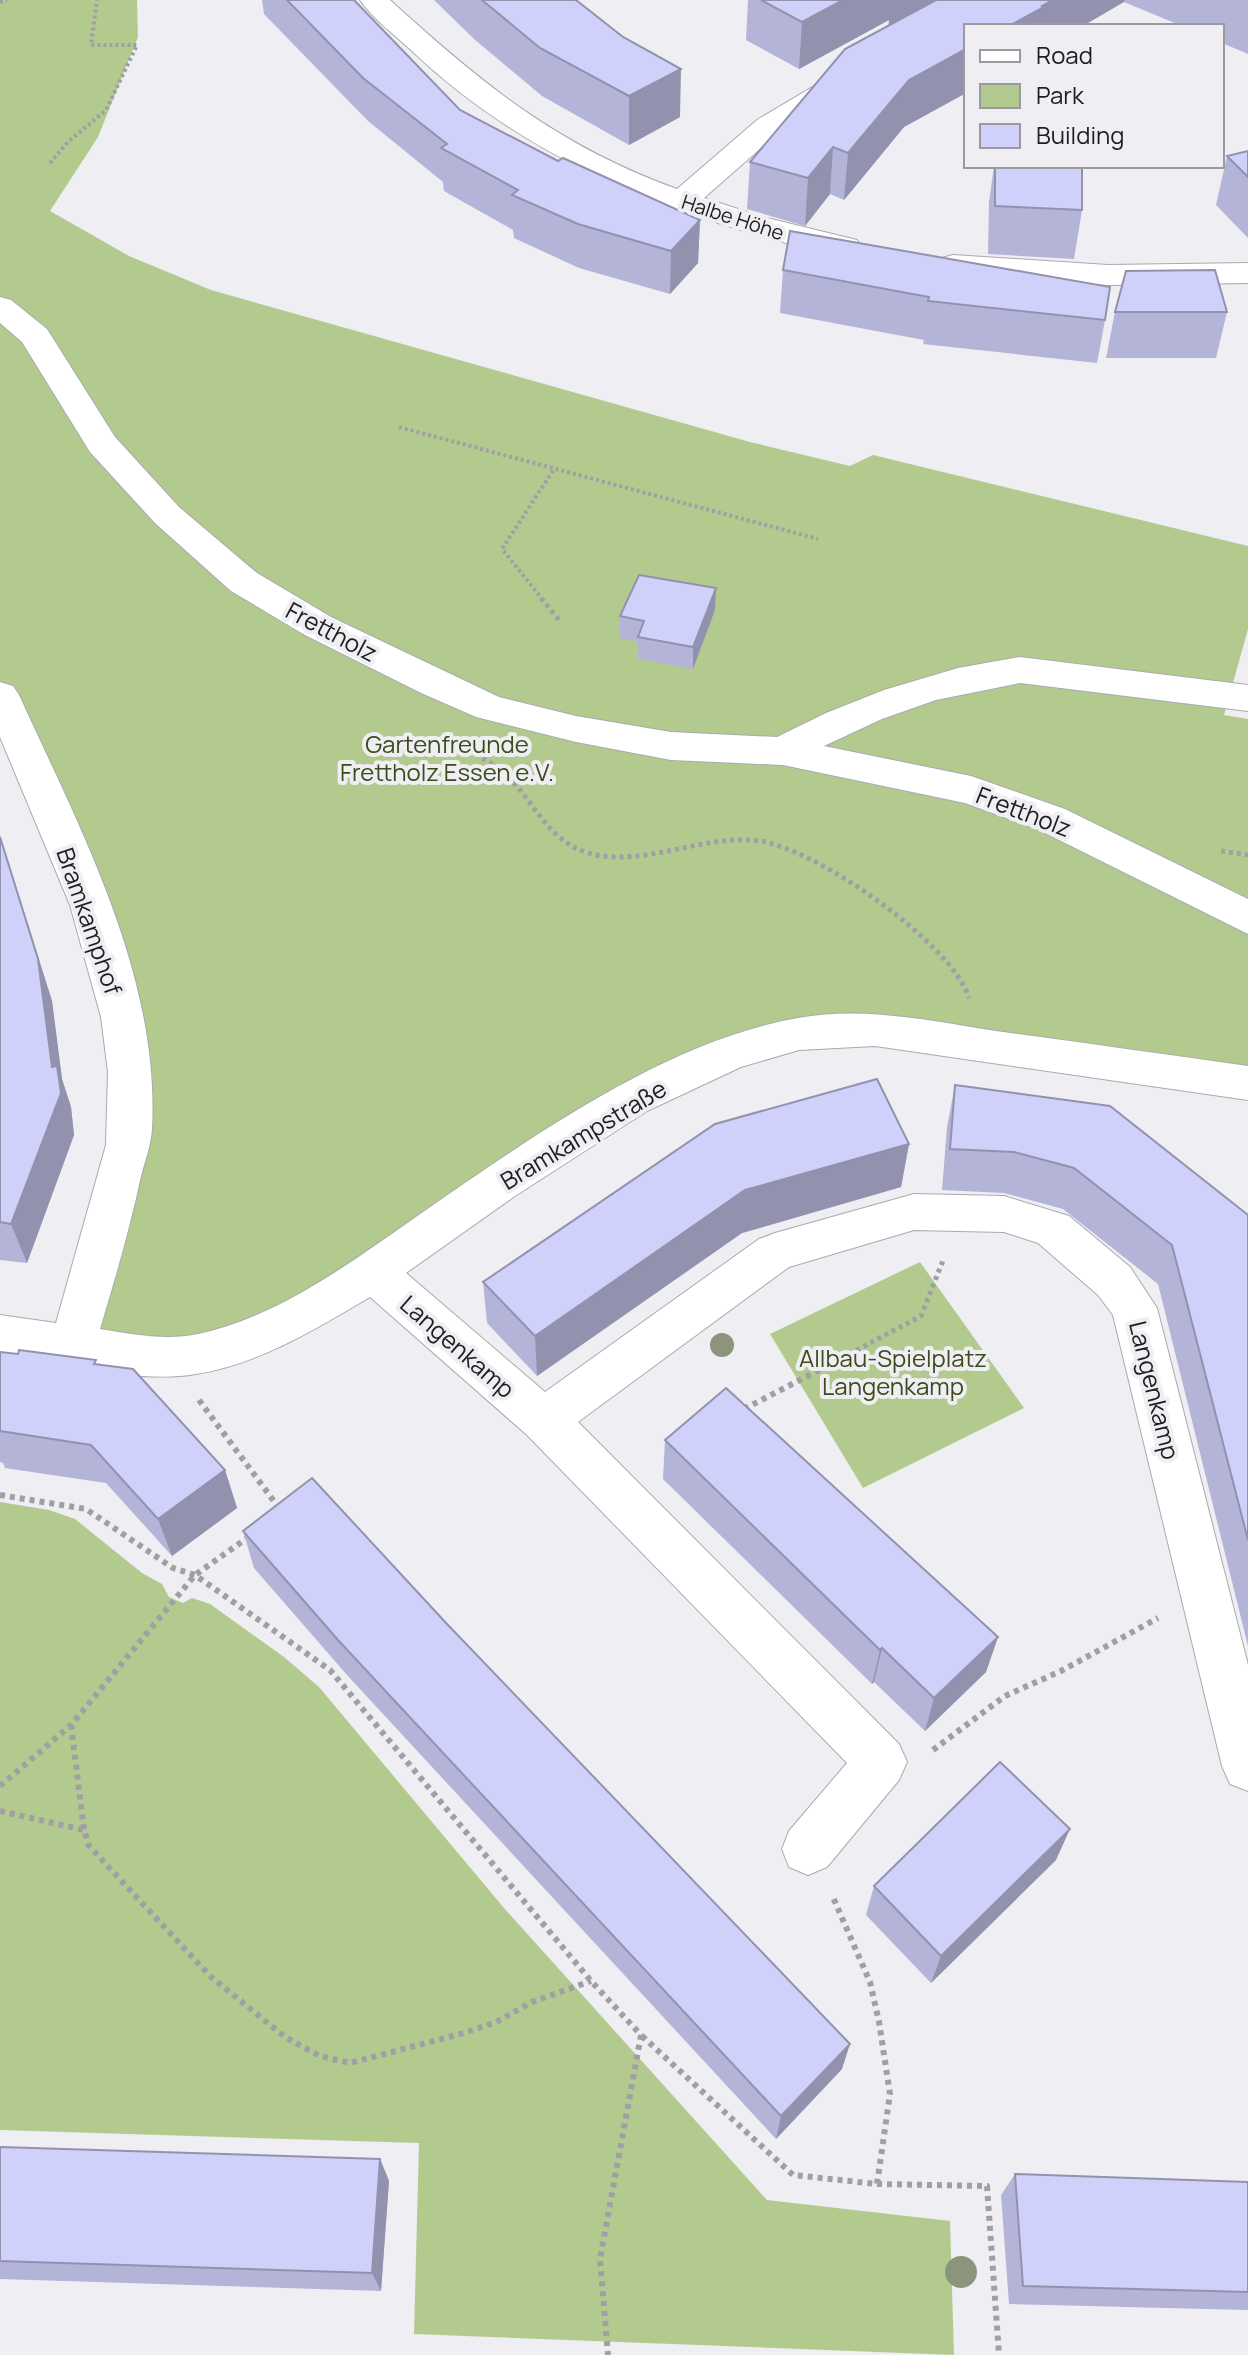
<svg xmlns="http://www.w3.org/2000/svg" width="1248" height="2355" font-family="Manrope,sans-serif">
  <rect width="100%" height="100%" fill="#eeeef3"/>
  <g fill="#b3ca8f">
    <polygon points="0,0 137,0 138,37 98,137 50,211 129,256 211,290 750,442 850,466 873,455 1248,546 1248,629 1224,715 1248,719 1248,1080 966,1039 725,1052 230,1341 78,1338 131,1039 0,687"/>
    <polygon points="920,1262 1024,1408 863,1488 770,1334"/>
    <polygon points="0,1502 49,1510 75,1519 142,1573 162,1584 169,1597 183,1603 192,1598 210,1604 284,1657 319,1687 504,1908 767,2200 950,2221 954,2355 414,2334 419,2143 0,2130"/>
  </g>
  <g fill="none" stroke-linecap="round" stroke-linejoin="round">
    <g stroke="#a9aaae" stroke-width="2">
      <g id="minor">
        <path d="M360,0h30c92,84 168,146 287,189l80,-69 79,-47 10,-3 10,3 5,6 -5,6 -77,47 -75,66 59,19 94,23 5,7 -5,7c-26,6 -62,-9 -88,-16 -133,-36 -257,-92 -357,-187 -17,-16 -39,-32 -52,-51z"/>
        <polygon points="953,255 1108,265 1248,263 1248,283 1108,285 942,272 937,265 942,258"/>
        <polygon points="0,297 11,300 47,329 115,437 179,507 257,573 331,617 499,697 576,716 671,732 777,737 826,713 884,690 958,668 1020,657 1248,685 1248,711 1020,683 936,700 882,719 824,746 971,776 1065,809 1248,899 1248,934 1037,829 965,803 783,765 671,760 576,742 476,717 421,693 305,635 231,591 155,523 90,452 22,342 0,323"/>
        <path d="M0,682l13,4 6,9c61,134 141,281 133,434 -1,16 -7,32 -11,47 -11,52 -26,103 -41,153 31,5 66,12 98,5 80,-17 152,-71 218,-117 110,-76 248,-176 382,-199 66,-12 133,3 198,13 84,11 168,23 252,35v34l-373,-54 -76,4 -58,17 -94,44 -132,85 -109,77 139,119 214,-153 16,-6 139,-39 90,2 65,20 61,51 27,41 91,357v126l-18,-7 -8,-18 -109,-451 -15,-20 -60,-52 -34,-11 -90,-2 -125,37 -211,155 321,322 8,18 -8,18 -72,87 -19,8 -19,-8 -7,-18 7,-18 58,-68 -320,-328 -157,-138c-54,32 -111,67 -174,77 -56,10 -139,-11 -196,-19v-40l56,8 50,-178 2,-73 -7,-55 -31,-112 -70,-168z"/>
      </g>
    </g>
    <g stroke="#a0a0a4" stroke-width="4" stroke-dasharray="3 3" stroke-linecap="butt">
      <polyline points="0,2 7,0"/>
      <polyline points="50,163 68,142 106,110 137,45 91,45 97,0"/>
      <polyline points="399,427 818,539"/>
      <polyline points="543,600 502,549 554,469"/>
    </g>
    <g stroke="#a0a0a4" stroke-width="5" stroke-dasharray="4 4" stroke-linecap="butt">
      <polyline points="541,598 560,621"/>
      <path d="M463,744c12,12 27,17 40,28 29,25 43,67 82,80 58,18 116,-19 175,-11 56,8 192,102 209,157"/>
      <polyline points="1221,851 1248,855"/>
      <polyline points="821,1369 921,1316 944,1258"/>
    </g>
    <g stroke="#a0a0a4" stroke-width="6" stroke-dasharray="5 5" stroke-linecap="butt">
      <polyline points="199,1400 279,1508"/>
      <polyline points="744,1409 825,1367"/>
      <polyline points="0,1495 86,1509 173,1568 195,1575 330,1670 591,1981 641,2035 600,2259 608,2355"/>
      <polyline points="71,1725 84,1830"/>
      <polyline points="933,1750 1005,1696 1061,1671 1158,1618"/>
      <polyline points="0,1786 71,1725 195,1575 250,1536"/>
      <polyline points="0,1811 84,1830 89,1846 210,1976 285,2037 320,2056 350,2063 464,2033 496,2022 532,2002 591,1981"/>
      <polyline points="642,2036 793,2175 877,2184 890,2094 879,2022 870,1982 832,1895"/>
      <polyline points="877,2184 987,2186 999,2355"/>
    </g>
    <use href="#minor" fill="#fff" fill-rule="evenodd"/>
  </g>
  <g fill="#8c947c">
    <circle cx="722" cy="1345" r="12"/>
    <circle cx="961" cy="2272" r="16"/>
  </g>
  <g fill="#b3b4d7">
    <polygon points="262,0 354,0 460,110 558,161 700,220 698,263 670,294 579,268 514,238 513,230 444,191 443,182 368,121 264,14"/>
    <polygon points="434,0 576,0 680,117 629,145 542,96 474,39"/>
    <polygon points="748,0 1248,0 1248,54 1222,43 1222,26 1182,26 1124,2 966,26 966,93 904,127 844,200 830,194 805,226 747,209 750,162 889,25 889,20 799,69 746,40"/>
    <polygon points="1248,151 1248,238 1216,205 1227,156"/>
    <polygon points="994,166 1082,166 1082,210 1074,259 988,254 989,202"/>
    <polygon points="783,270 1105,320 1097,363 923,344 924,340 780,313"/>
    <polygon points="1115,312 1227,312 1216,358 1106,358"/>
    <polygon points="716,588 715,610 693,669 638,659 638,642 620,638 620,616"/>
    <polygon points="0,836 52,1001 62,1079 71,1107 74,1135 27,1263 0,1260"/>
    <polygon points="955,1085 1248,1215 1248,1646 1158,1284 1063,1209 1004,1193 942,1190 947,1127"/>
    <polygon points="909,1144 901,1187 742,1233 537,1376 487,1323 483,1282"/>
    <polygon points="0,1352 97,1364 225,1470 237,1508 172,1556 106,1483 5,1468 3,1463 0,1462"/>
    <polygon points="665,1440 998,1637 986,1672 925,1731 874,1682 872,1684 663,1479"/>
    <polygon points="243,1531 842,2069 776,2139 347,1675 254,1568"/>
    <polygon points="1056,1860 931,1983 866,1915 874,1886"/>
    <polygon points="0,2147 380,2159 389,2181 381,2291 0,2279"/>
    <polygon points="1015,2174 1248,2182 1248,2310 1009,2304 1001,2195"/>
  </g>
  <g fill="#9292af">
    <polygon points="843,0 961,0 887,41 889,20 799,69 802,22"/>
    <polygon points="1053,0 1125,0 1124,2 1083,26 1009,26"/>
    <polygon points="966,49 966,93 904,127 844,200 848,153 909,80"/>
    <polygon points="681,69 680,117 629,145 629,96"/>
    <polygon points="833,147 830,194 805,226 808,178"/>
    <polygon points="700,220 698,263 670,294 671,251"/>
    <polygon points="716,588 715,610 693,669 693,647"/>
    <polygon points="0,836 52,1001 62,1079 71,1107 74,1135 27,1263 11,1224"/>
    <polygon points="909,1144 901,1187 742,1233 537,1376 535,1336 745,1190"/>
    <polygon points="225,1470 237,1508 172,1556 158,1519"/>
    <polygon points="998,1637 986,1672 925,1731 934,1698"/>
    <polygon points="882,1648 874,1682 872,1684 880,1650"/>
    <polygon points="1070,1829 1056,1860 931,1983 941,1956"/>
    <polygon points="850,2044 842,2069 776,2139 781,2116"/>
    <polygon points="380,2159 389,2181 381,2291 372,2273"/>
  </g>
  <g fill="#d0d1fa" stroke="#9292af" stroke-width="2">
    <polygon points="287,0 354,0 460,110 558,161 563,158 700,220 671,251 578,224 512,195 518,190 441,148 447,144 363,78"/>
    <polygon points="482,0 576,0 623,37 681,69 629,96 540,48"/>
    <polygon points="761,0 843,0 802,22"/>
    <polygon points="936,0 1053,0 1042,6 1044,7 1009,26 966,26 966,49 909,80 848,153 833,147 808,178 750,162 845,49"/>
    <polygon points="1248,151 1248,177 1227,156"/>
    <polygon points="995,166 1082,166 1082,210 995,206"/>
    <polygon points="790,231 1110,287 1105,320 928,301 929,297 783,270"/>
    <polygon points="1215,270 1227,312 1115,312 1126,271"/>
    <polygon points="639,575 716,588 693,647 638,637 644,621 620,616"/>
    <polygon points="0,837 38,959 52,1067 57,1066 61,1093 11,1224 0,1222"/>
    <polygon points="877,1079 909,1144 745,1190 535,1336 483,1282 715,1124"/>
    <polygon points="955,1085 1110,1106 1248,1215 1248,1540 1172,1245 1074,1168 1014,1152 950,1149"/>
    <polygon points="19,1350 96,1360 94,1364 133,1369 225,1470 158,1519 91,1445 0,1431 0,1352 18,1354"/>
    <polygon points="726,1388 998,1637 934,1698 882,1648 880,1650 665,1440"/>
    <polygon points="312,1478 447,1624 850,2044 781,2116 338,1640 243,1531"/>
    <polygon points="1000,1762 1070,1829 941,1956 874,1886"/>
    <polygon points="0,2147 380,2159 372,2273 0,2261"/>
    <polygon points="1015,2174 1248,2182 1248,2292 1023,2286"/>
  </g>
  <g text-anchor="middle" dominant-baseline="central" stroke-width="8" stroke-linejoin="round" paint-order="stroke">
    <g font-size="20" fill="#1e1e20" stroke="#eeeef3">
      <text transform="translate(733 217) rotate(18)">Halbe Höhe</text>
    </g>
    <g font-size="24" fill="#1e1e20" stroke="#eeeef3">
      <text transform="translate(332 631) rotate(28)">Frettholz</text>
      <text transform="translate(1024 811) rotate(21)">Frettholz</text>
      <text transform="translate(90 921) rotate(71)">Bramkamphof</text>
      <text transform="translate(583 1134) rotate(-31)">Bramkampstraße</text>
      <text transform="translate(458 1346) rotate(41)">Langenkamp</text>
      <text transform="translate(1155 1390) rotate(76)">Langenkamp</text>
    </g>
    <g font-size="24" fill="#3b4b1a" stroke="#eeeef3">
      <text x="447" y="743">Gartenfreunde<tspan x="447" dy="28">Frettholz Essen e.V.</tspan></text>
      <text x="893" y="1357">Allbau-Spielplatz<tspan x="893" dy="28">Langenkamp</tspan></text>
    </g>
  </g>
  <rect x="964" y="24" width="260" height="144" fill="#eeeef3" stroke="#9b9b9f" stroke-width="2"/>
  <rect x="980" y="50" width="40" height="12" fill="#ffffff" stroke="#9b9b9f" stroke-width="2"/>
  <text x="1036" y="64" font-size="24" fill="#1e1e20">Road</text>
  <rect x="980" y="84" width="40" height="24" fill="#b3ca8f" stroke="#9b9b9f" stroke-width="2"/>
  <text x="1036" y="104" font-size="24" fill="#1e1e20">Park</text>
  <rect x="980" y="124" width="40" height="24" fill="#d0d1fa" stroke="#9b9b9f" stroke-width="2"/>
  <text x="1036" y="144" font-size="24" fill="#1e1e20">Building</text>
</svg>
